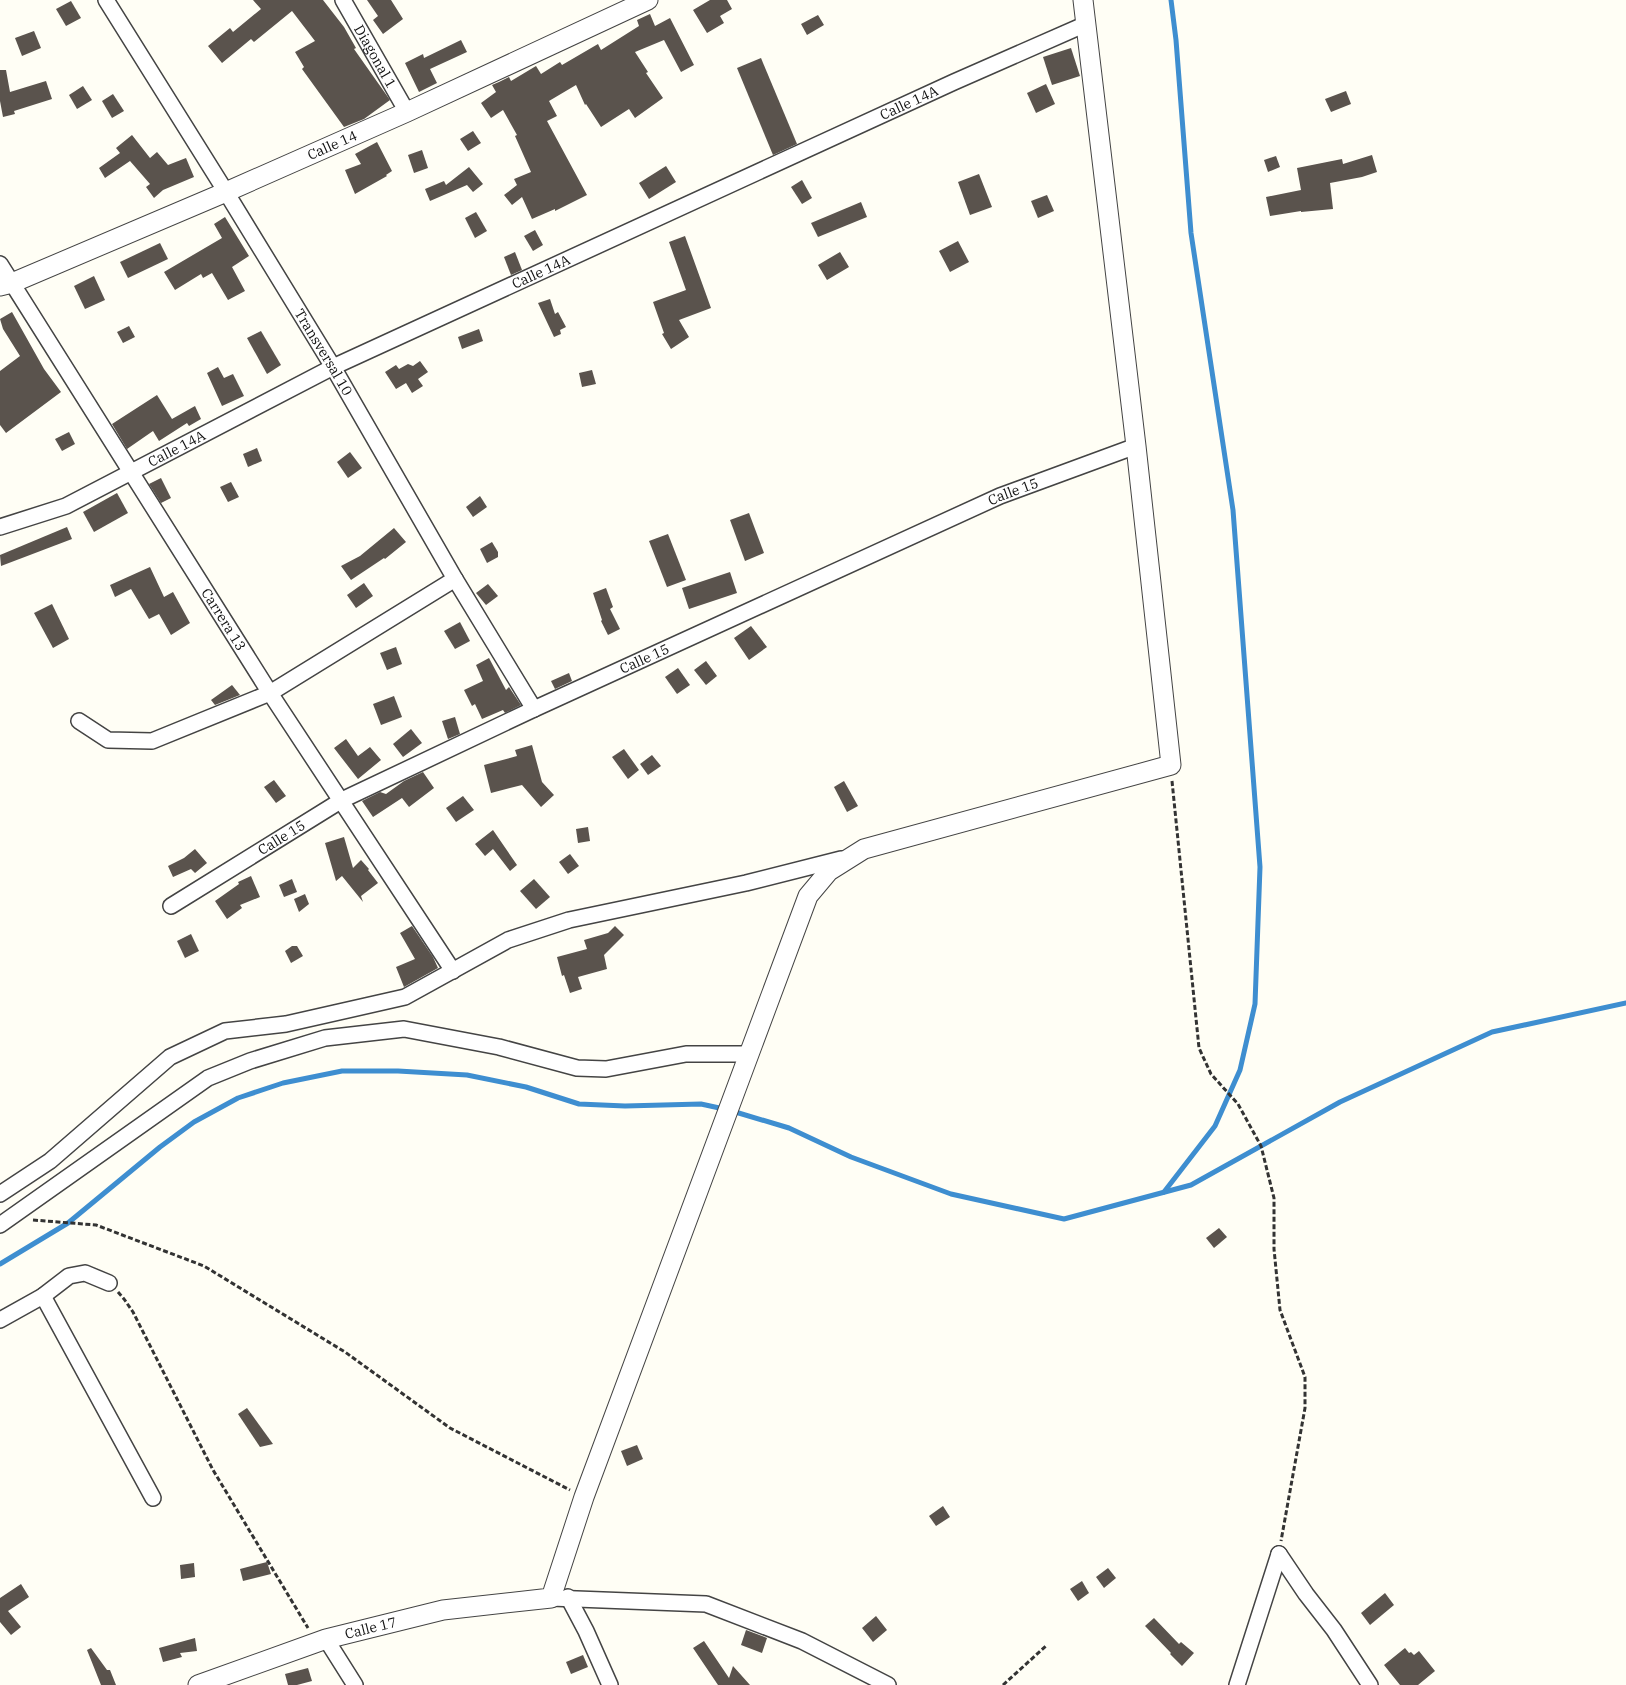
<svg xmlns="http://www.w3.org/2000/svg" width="1626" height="1685" font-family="'IBM Plex Serif',serif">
  <rect width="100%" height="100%" fill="#fffef5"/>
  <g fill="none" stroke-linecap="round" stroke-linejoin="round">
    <g stroke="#3e8ed0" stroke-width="5">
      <polyline points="732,1111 789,1128 851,1157 951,1194 1064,1219 1191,1185 1340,1102 1492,1032 1626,1003"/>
      <polyline points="1164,1192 1215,1126 1240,1070 1255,1004 1260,867 1233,510 1191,233 1176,40 1171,0"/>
      <polyline points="0,1264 68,1223 160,1147 194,1122 238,1098 283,1083 342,1071 398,1071 467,1075 526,1087 579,1104 625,1106 701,1104 724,1109"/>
    </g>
  </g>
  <g fill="#5a534d">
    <polygon points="253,0 323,0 344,27 356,48 354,49 390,100 364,119 344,127 302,69 304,67 295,52 315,41 292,11 254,42 251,39 222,63 208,46 230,28 233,32 261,9"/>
    <polygon points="367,0 391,0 403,19 383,34 373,20 378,16"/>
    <polygon points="710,0 727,0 732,9 720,16 724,23 707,33 693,10"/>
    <polygon points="71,1 81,18 66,26 56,9"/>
    <polygon points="650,14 655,26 670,18 694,65 681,72 664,40 635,52 648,72 646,73 663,98 635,118 629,109 601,127 586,104 585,105 576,85 549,101 557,116 547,121 587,195 555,211 555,209 532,219 522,197 512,205 504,195 517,185 514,179 531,172 515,136 517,135 503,110 491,118 481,103 496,92 492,85 499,82 509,77 511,81 536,66 541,74 560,62 562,65 598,44 601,50 639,26 637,20"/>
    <polygon points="818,15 824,25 807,35 801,24"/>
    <polygon points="34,31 41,48 22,56 15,38"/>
    <polygon points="461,40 467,52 430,69 437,83 419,92 405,63 423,54 424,58"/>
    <polygon points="1071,48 1080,76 1052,85 1043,57"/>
    <polygon points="761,58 797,144 773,155 737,68"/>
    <polygon points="0,70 6,70 10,92 46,81 52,99 14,111 15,114 3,117 0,101"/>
    <polygon points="1046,84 1055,104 1036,113 1027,93"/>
    <polygon points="83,86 92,100 77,109 69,95"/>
    <polygon points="1346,91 1351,104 1331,112 1325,99"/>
    <polygon points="113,94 124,111 112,118 102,101"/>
    <polygon points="473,131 481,143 468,151 460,139"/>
    <polygon points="132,135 150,158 157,152 168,165 186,158 194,177 163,190 154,198 146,187 150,184 130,161 105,178 99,168 120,153 116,148"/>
    <polygon points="377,142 392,171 386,175 387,176 355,194 345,170 361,164 355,154"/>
    <polygon points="422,150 428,168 414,173 408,155"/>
    <polygon points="1372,155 1377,172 1362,177 1330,183 1333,209 1301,212 1301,211 1270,216 1266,197 1301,190 1297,168 1342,159 1343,164"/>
    <polygon points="1276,156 1280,167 1268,172 1264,160"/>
    <polygon points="666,166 676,182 649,199 639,183"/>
    <polygon points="469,167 483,184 473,192 467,185 430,201 425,189 444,181 446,185"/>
    <polygon points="979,174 992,207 970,215 958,182"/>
    <polygon points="802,180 812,198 802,204 791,187"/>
    <polygon points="1047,195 1054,211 1038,218 1031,201"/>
    <polygon points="861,202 867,217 818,237 811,223"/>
    <polygon points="476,212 487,231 475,238 465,218"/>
    <polygon points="225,217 249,256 232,267 245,291 228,300 212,273 203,278 201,274 175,290 164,272 222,238 214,224"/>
    <polygon points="535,230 543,245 533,251 524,236"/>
    <polygon points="685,236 711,308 679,320 689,337 671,349 662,334 664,333 653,302 686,290 669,242"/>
    <polygon points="958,241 969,262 950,272 939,251"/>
    <polygon points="160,243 168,259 128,278 120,262"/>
    <polygon points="515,252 522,270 511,275 504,257"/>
    <polygon points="840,252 849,267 827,280 818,265"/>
    <polygon points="94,276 105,300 85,309 74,286"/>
    <polygon points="550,299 555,314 558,312 566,327 560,330 561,334 554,337 538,303"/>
    <polygon points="12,312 44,369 61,392 6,433 0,425 0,371 20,356 3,329 0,319"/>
    <polygon points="129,326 135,337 123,343 117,332"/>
    <polygon points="479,329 483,341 462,349 458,337"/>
    <polygon points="261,331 281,365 267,374 247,338"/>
    <polygon points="420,361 428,372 418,379 423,386 412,393 406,383 396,389 385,372 396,365 399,369 408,364 413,366"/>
    <polygon points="218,367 224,378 233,374 244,396 222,406 207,373"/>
    <polygon points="592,370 596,384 582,387 579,373"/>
    <polygon points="157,395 172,419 195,406 201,419 189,426 187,423 159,441 153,431 127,449 112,424"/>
    <polygon points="69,432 75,444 62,451 55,439"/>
    <polygon points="257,448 262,461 248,467 243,454"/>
    <polygon points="350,452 362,468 348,478 337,462"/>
    <polygon points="161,478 171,498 161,503 149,484"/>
    <polygon points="231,482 239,497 228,502 220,487"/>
    <polygon points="117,493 128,513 94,532 83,512"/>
    <polygon points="480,496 487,507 473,517 466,507"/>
    <polygon points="749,513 764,553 745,561 730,520"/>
    <polygon points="67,527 72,539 1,566 0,555"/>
    <polygon points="394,528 406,542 385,559 384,558 351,580 341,566 360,556"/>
    <polygon points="668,534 686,580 667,587 649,541"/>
    <polygon points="492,542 498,552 498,557 487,563 480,549"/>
    <polygon points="150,567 164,597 173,592 190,623 171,635 159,614 149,619 131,589 115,597 110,585"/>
    <polygon points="730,572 737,593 689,609 682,588"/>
    <polygon points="364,583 373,596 356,608 347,595"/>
    <polygon points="488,584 498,596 486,605 476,593"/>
    <polygon points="606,588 613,607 610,609 620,629 608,635 601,621 602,620 593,593"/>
    <polygon points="52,604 69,639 53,648 34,613"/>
    <polygon points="460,622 470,641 455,649 444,631"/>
    <polygon points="751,626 767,647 749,660 734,638"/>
    <polygon points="396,647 402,664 387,670 380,653"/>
    <polygon points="489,658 506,690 509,687 521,705 505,713 503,710 482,719 475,704 472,706 464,690 483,681 476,665"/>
    <polygon points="706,661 717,676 706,685 694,670"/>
    <polygon points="678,668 690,685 677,694 665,677"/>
    <polygon points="569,673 572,681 555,689 551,681"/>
    <polygon points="232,685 240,695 215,705 211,700"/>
    <polygon points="394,696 402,717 381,725 373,704"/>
    <polygon points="455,717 460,734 448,739 442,721"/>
    <polygon points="411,729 422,743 403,757 393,744"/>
    <polygon points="346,739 358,756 370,747 381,760 358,779 334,748"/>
    <polygon points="532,745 542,782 554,795 541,807 522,785 491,793 484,765 517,756 515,750"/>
    <polygon points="624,749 639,770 628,779 612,757"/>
    <polygon points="652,755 661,766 648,775 640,764"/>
    <polygon points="423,772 434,788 409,807 402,798 373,817 362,801 380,792 386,794 404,781"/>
    <polygon points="274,780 286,796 276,803 264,787"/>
    <polygon points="844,781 858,806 847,812 834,787"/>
    <polygon points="463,796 474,810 456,822 446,808"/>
    <polygon points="588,827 590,841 578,843 576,829"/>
    <polygon points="493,830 517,865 510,871 493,849 485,856 475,844"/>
    <polygon points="344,837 353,868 361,860 369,869 368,870 378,883 361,896 363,902 342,876 336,881 325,843"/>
    <polygon points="195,849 207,863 195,873 191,869 173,877 168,866 184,858"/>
    <polygon points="570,854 579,866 568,874 559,862"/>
    <polygon points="251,876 260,897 240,905 242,908 227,919 215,901 239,884 238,882"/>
    <polygon points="292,879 297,892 284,897 279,885"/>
    <polygon points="534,879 550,897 536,909 520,891"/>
    <polygon points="305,894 309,904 299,912 294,899"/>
    <polygon points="412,926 433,957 438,968 404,987 396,967 415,959 400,933"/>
    <polygon points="615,926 624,935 604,955 607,969 578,977 582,989 570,993 564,975 562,976 557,957 587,949 584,940 608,933"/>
    <polygon points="191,934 199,951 185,958 177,941"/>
    <polygon points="292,946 297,946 303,956 291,963 285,951"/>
    <polygon points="1219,1228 1227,1237 1214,1248 1206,1238"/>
    <polygon points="247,1408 273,1444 260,1447 238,1414"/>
    <polygon points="637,1445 643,1459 627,1466 621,1451"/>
    <polygon points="943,1506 950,1517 936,1526 929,1516"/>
    <polygon points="267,1562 271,1574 243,1581 240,1569"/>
    <polygon points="194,1563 195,1577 181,1579 180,1565"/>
    <polygon points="1108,1568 1116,1578 1104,1588 1096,1577"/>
    <polygon points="1082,1581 1089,1593 1078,1601 1070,1589"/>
    <polygon points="21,1584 29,1597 8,1611 21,1627 11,1635 0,1622 0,1598"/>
    <polygon points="1385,1593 1394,1605 1370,1625 1361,1613"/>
    <polygon points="876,1616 887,1630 873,1642 862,1628"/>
    <polygon points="1154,1618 1179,1644 1181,1642 1194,1653 1182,1666 1170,1654 1171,1653 1145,1626"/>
    <polygon points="746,1630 767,1638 762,1653 741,1645"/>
    <polygon points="195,1638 197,1651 180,1653 182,1657 163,1662 159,1648"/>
    <polygon points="704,1641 729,1678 733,1666 750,1685 718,1685 693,1648"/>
    <polygon points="91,1648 107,1670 110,1670 116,1685 101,1685 87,1650"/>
    <polygon points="1405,1648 1409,1653 1411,1652 1414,1655 1419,1651 1435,1671 1418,1685 1400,1685 1384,1665"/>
    <polygon points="583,1655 588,1667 571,1674 566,1662"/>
    <polygon points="308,1668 312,1681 297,1685 288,1685 285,1674"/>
  </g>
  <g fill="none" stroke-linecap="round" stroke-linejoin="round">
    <g stroke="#444" stroke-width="18">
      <g id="minor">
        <path id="s1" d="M106,0l120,192 107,175 122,212 79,130"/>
        <path id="s2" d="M343,0l64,112"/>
        <path id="s3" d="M0,264l270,429 183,278"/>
        <path id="s4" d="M0,527l66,-21 267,-139 621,-285 132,-58"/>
        <polyline points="79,721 108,740 152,741 270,693 455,579"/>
        <path id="s5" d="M171,906l171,-106 192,-91 466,-213 136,-50"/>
        <polyline points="0,1194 50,1161 170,1057 225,1031 286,1024 405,997 508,940 569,920 746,883 841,859"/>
        <polyline points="0,1225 208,1078 250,1061 325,1038 404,1029 499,1047 577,1068 606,1069 686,1054 748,1054"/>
        <polyline points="43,1296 153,1498"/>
        <polyline points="0,1320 43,1296 69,1276 85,1273 109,1283"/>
        <polyline points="1279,1554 1306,1594 1334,1630 1370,1685"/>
        <polyline points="568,1597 586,1631 610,1685"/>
        <polyline points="551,1598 706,1604 802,1641 888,1685"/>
        <polyline points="326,1639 355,1685"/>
        <polyline points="1237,1685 1279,1554"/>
      </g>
    </g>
    <g stroke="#444" stroke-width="21">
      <g id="tertiary">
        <path id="s6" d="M0,286l12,-3 214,-91 181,-80 241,-112"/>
        <path id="s7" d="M198,1685l128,-46 117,-29 108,-12 33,-101 224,-601 21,-25 35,-22 307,-84 -35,-319 -53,-446"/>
      </g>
    </g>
    <g stroke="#333" stroke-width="3" stroke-dasharray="5 2.5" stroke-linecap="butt">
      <polyline points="1172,781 1199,1048 1211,1074 1238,1104 1261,1146 1274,1198 1274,1249 1280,1310 1305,1377 1305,1408 1281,1541"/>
      <polyline points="33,1220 96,1225 204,1266 345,1352 450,1428 570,1490"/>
      <polyline points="118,1292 124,1299 133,1312 213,1470 308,1628"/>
      <polyline points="1003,1685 1047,1645"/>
    </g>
    <use href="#minor" stroke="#fff" stroke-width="15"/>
    <use href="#tertiary" stroke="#fff" stroke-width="19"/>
  </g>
  <g text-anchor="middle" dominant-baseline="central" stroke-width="5" stroke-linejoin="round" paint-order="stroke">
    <g font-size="14" fill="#111" stroke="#fff">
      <text stroke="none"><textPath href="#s2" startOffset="65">Diagonal 1</textPath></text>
      <text stroke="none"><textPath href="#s4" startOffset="1004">Calle 14A</textPath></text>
      <text stroke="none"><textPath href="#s6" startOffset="361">Calle 14</textPath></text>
      <text stroke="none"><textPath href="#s4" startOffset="599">Calle 14A</textPath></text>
      <text stroke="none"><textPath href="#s1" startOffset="414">Transversal 10</textPath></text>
      <text stroke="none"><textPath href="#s4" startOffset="194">Calle 14A</textPath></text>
      <text stroke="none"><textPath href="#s5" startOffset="940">Calle 15</textPath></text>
      <text stroke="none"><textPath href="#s3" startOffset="420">Carrera 13</textPath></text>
      <text stroke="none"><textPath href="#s5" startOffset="535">Calle 15</textPath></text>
      <text stroke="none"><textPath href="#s5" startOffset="130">Calle 15</textPath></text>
      <text stroke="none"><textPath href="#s7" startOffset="182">Calle 17</textPath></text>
    </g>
  </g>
</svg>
